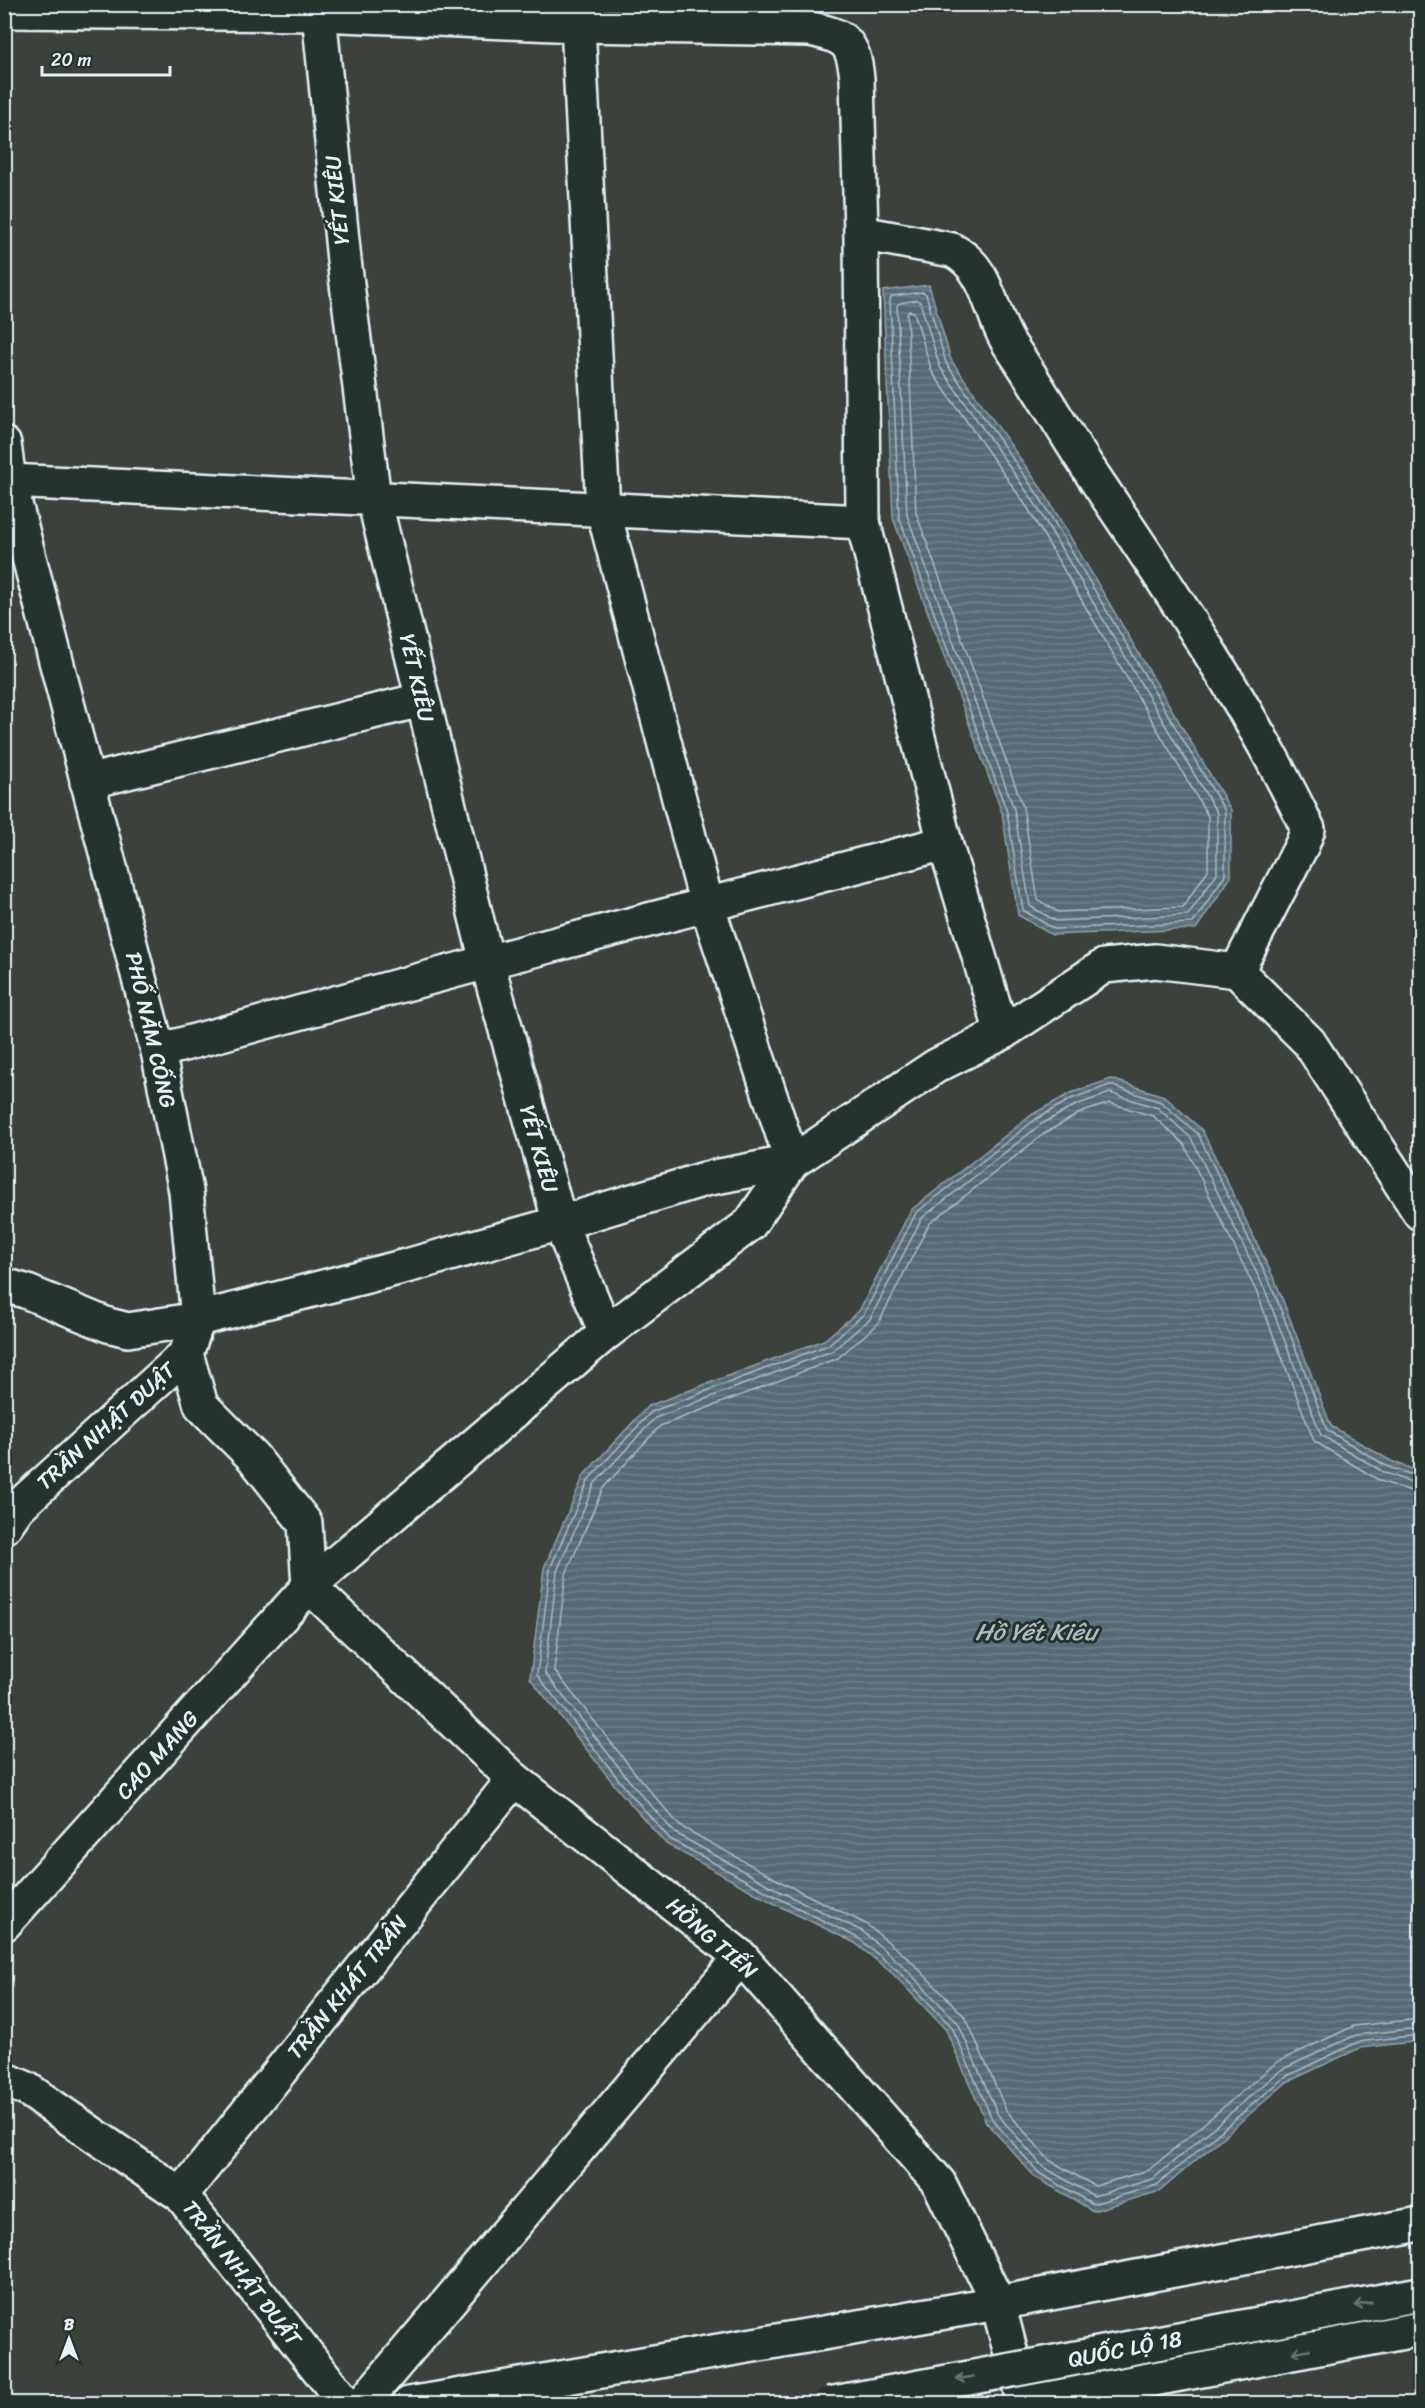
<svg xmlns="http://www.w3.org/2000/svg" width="1425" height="2408" font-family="Sriracha,sans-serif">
  <defs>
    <pattern id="water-rules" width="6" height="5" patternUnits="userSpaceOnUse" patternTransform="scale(1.5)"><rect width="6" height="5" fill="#556b74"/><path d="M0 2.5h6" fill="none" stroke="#6d8189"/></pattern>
  </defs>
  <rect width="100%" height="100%" fill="#3c413b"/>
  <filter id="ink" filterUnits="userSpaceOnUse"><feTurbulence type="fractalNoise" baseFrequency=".0167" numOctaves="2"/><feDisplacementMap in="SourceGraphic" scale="12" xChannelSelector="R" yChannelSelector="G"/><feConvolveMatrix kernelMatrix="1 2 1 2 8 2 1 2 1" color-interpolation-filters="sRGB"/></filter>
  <g filter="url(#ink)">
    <g fill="url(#water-rules)" stroke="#90a1a9" stroke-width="1.5">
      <polygon points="929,285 951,360 1045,494 1231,810 1231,877 1196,929 1052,935 1018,915 1002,813 893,518 883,291"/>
      <polygon points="1111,1079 1164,1096 1202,1130 1277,1285 1331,1426 1391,1461 1420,1472 1420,2041 1360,2048 1287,2082 1160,2191 1093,2211 1035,2177 986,2122 946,2030 893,1974 855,1943 775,1904 666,1844 621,1793 530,1678 544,1568 584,1475 648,1406 824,1340 859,1311 911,1210 1033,1114 1071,1093"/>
    </g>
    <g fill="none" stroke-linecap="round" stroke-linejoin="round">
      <g stroke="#adbbc3" stroke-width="1.5">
        <polygon points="923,292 926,294 946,363 1040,498 1225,811 1225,875 1193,923 1054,929 1023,910 1007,812 899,517 890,299 892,296"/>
        <polygon points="917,300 920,302 940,367 1034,502 1217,813 1217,873 1188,915 1056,921 1030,906 1014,809 907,515 897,305 900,303"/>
        <polygon points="909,311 914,312 932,372 1027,507 1208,816 1208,870 1183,907 1058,912 1038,900 1023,807 916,513 907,314"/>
        <polyline points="1420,1477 1388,1467 1327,1430 1272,1287 1198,1134 1161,1102 1110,1085 1073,1098 1036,1119 916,1213 864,1314 828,1345 651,1412 589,1479 550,1569 537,1675 626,1789 670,1839 778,1898 858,1938 897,1970 952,2027 992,2119 1039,2173 1093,2204 1157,2185 1285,2077 1358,2042 1420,2035"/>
        <polyline points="1420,1485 1385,1473 1321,1435 1265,1290 1191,1138 1158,1108 1110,1093 1076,1105 1040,1125 922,1218 870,1319 832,1351 655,1418 595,1483 557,1571 545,1673 632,1784 675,1833 781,1892 862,1931 902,1965 958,2023 998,2115 1043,2167 1094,2196 1153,2179 1281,2070 1356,2035 1420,2028"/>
        <polyline points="1420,1494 1380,1481 1314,1441 1257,1293 1184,1144 1153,1116 1110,1103 1080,1113 1045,1133 929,1224 878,1324 838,1358 660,1426 603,1488 566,1574 554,1670 639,1778 680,1826 785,1884 866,1924 908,1958 966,2018 1006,2110 1049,2160 1095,2186 1149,2170 1277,2062 1354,2026 1420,2019"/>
      </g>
      <g stroke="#e8f1f8" stroke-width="38">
        <g id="street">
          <polyline points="318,4 344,260 374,499 487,962 560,1223 606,1333"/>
          <path d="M4,11l314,3 260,11 232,4c35,7 43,12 47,49l4,155 2,289 82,321 57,190"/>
          <path d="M861,233l91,17c39,19 37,66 60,98 28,41 51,82 78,123 77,114 159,234 218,358l-6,16 -65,126"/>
          <polyline points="4,444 9,481 158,1051 186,1191 198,1319 186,1354 201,1405 253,1457 305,1523 309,1586"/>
          <polyline points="9,481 863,522"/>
          <polyline points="87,782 421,700"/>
          <polyline points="158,1051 487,962 945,843"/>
          <polyline points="4,1285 25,1291 108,1325 128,1330 198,1319 410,1265 560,1223 705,1179 792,1162 707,905 603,509 578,25"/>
          <polyline points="4,1527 18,1507 186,1354"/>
          <polyline points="309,1586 514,1779 741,1957 939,2183 998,2303 1024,2404"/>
          <polyline points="4,1924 309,1586 606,1333 750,1224 792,1162 936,1066 1002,1033 1104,966 1155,961 1237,971 1309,1042 1420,1213"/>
          <polyline points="4,2079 27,2089 181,2195 346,2404"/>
          <polyline points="181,2195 514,1779"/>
          <polyline points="362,2404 741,1957"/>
          <polyline points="409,2404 998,2303 1420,2224"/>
        </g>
      </g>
      <use href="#street" stroke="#26332d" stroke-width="33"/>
      <g stroke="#e8f1f8" stroke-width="38" stroke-linecap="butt">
        <g id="primary-bridge">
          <polyline points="829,2404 1420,2294"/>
          <polyline points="1021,2404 1420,2329"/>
        </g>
      </g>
      <use href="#primary-bridge" stroke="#26332d" stroke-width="33"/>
    </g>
    <defs><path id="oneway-shaft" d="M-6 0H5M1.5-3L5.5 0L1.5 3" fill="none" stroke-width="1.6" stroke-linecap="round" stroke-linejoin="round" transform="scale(1.5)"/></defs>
    <g stroke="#6a7674">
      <use href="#oneway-shaft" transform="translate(1363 2304) rotate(169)"/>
      <use href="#oneway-shaft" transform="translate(1301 2351) rotate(169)"/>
      <use href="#oneway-shaft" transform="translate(965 2378) rotate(169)"/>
    </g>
  </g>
  <g text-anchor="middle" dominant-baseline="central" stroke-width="6" stroke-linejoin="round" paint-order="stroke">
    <g font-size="22" fill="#e8f1f8" stroke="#26332d">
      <text transform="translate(337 200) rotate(-96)">YẾT KIÊU</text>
      <text transform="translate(417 678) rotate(77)">YẾT KIÊU</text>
      <text transform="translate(151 1030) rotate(77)">PHỐ NĂM CỐNG</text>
      <text transform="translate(539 1149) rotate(74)">YẾT KIÊU</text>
      <text transform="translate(106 1426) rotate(-42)">TRẦN NHẬT DUẬT</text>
      <text transform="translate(157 1755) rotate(-48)">CAO MANG</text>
      <text transform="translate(712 1938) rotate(41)">HỒNG TIẾN</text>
      <text transform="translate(347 1987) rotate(-51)">TRẦN KHÁT TRÂN</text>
      <text transform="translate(242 2273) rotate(52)">TRẦN NHẬT DUẬT</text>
      <text transform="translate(1125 2349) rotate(-11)">QUỐC LỘ 18</text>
    </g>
    <g font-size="24" font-style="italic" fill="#adbbc3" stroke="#26332d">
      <text x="1036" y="1632">Hồ Yết Kiêu</text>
    </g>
  </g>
  <rect width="1425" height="2408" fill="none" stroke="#26332d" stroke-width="24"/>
  <rect x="12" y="12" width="1401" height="2384" fill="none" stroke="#e8f1f8" stroke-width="2" filter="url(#ink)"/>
  <g transform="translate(69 2339)" stroke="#26332d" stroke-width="4.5" paint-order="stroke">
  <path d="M0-4.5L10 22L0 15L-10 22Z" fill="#e8f1f8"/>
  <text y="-9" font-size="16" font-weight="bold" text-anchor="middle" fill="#e8f1f8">B</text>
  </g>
  <path d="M42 66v9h128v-9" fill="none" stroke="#e8f1f8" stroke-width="3"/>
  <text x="51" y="66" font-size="18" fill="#e8f1f8" stroke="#26332d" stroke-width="4.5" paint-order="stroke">20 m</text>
</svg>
